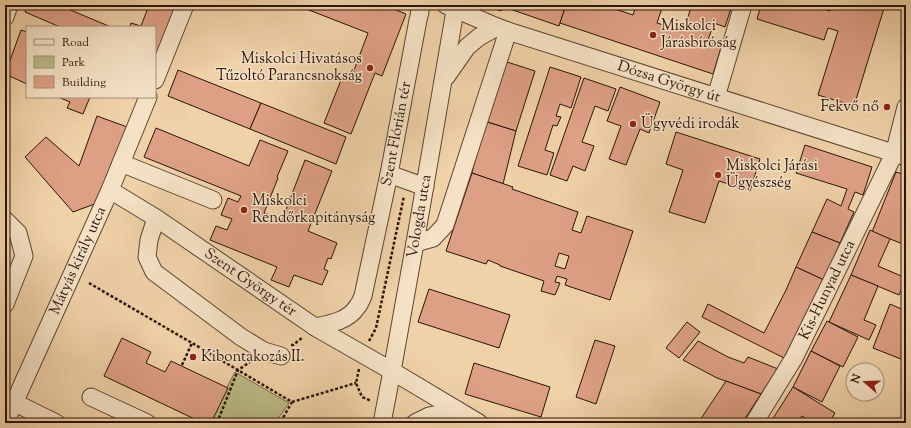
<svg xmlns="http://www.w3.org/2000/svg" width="911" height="428" font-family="'Sorts Mill Goudy',serif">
  <rect width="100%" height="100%" fill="#f0d2a8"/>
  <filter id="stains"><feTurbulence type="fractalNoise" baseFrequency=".005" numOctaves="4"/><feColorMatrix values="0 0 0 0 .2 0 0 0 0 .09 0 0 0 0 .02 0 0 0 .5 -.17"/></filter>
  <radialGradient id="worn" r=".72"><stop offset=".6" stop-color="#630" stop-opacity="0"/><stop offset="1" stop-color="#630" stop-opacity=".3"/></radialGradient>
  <polygon fill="#babb87" stroke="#726848" points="235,372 289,403 275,423 208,423"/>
  <g fill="#dea085" stroke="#2a1408" fill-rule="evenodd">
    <polygon points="28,5 62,5 61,6 111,27 60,27 25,12"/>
    <polygon points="149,5 180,5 155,70 155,27 130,27 131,23 141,26"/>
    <polygon points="296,5 384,5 406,14 382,76 375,73 351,134 324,123 343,75 351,78 368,33"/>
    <polygon points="490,5 566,5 559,26 507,8 502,7 501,11 489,7"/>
    <polygon points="566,5 610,5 609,7 633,15 636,5 663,5 657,23 683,31 692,5 732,5 725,27 714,23 708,40 722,44 713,74 560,23"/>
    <polygon points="761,5 821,5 820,8 830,11 832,5 885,5 854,106 818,95 838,31 828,28 824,40 757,19"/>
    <polygon points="21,30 27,32 27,84 5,74"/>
    <polygon points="504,61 535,71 516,131 484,121"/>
    <polygon points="550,67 581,77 571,108 560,104 556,116 561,117 557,126 553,125 545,150 554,153 547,175 518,166"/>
    <polygon points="178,70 261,103 250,129 168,96"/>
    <polygon points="584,78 616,89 608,111 595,106 582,142 594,146 585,171 573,166 567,181 550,175"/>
    <polygon points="620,87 660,102 649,133 640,129 626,165 609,159 621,126 607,121"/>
    <polygon points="58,97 90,97 83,114 67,108 70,102"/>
    <polygon points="261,103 346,137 336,164 250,129"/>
    <polygon points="97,116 130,128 100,202 73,212 25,157 46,137 79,166"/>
    <polygon points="484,121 516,131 503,184 472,173"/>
    <polygon points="156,128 249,166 260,140 288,151 277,177 278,178 264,213 282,220 305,160 332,171 308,231 337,243 331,259 328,258 324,269 328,271 322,285 294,275 289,287 271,280 277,267 210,240 216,226 227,230 232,219 221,215 228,198 238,202 241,196 144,157"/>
    <polygon points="676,132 760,159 750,191 719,181 705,223 669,212 683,170 666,164"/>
    <polygon points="805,145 872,167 863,195 855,192 848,209 854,212 840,243 812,232 827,199 841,206 847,189 796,173"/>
    <polygon points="896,172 906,175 906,235 903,244 872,232"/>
    <path d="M472,173l41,14 -1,2 66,23 -6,18 9,3 6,-17 46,15 -23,69 -45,-15 2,-6 -10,-3 -2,6 5,1 -5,12 -14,-4 3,-10 -44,-15v-1l-12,-5 -2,4 -40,-13zM559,253l10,3 -4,13 -10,-3z"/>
    <polygon points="870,230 890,239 878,266 906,278 899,295 851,275"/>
    <polygon points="812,232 840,243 824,280 796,267"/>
    <polygon points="796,267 824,280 784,358 702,317 708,304 764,333 786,290"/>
    <polygon points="851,275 878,286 864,320 876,325 869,340 829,322"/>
    <polygon points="429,289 510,315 499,348 418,322"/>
    <polygon points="890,304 906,311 906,361 873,348"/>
    <polygon points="827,321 858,337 843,367 811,351"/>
    <polygon points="687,322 700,332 679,358 666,348"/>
    <polygon points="122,338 151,352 146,363 165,372 171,361 228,388 211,423 203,423 104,376"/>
    <polygon points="595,340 615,346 596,404 576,397"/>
    <polygon points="698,341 728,357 744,363 748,357 778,369 761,394 717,378 683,360"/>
    <polygon points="811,351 840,366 822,402 793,387"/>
    <polygon points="474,363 550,387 541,417 465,394"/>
    <polygon points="726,381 761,394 742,423 698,423"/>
    <polygon points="793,387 835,413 829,423 813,423 802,416 797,423 770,423"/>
  </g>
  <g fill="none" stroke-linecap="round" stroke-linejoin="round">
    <g stroke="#5c4430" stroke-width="19">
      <g id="minor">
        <path id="s1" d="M446,5l51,22 11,4 398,126"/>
        <polyline points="5,17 9,5"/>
        <polyline points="446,77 467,47 479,37 497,27"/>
        <polyline points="155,80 185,5"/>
        <polyline points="716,97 743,5"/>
        <polyline points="121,163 213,200"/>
        <polyline points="389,174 425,187"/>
        <path id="s2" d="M110,190l46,28 159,109 77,44 87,52"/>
        <polyline points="156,218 149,240 147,257 154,272 241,337 264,351 281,356"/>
        <polyline points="5,220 18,233 24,256 5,304"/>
        <polyline points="415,243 433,238 445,225 508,31"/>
        <path id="s3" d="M315,327c15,-3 33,-6 42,-20 3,-3 4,-7 6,-11l26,-122 29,-154 2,-8 -2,-7"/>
        <polyline points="91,397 147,423"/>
        <polyline points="5,398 56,423"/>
        <path id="s4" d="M5,423l105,-233 38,-93"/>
        <path id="s5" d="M382,423l10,-52 23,-128 41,-238"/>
        <polyline points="415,423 429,416 457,410"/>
        <path id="s6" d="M754,423l40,-65 100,-204 12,-47"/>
      </g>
    </g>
    <g stroke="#2a1408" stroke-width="2.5" stroke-dasharray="3 2" stroke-linecap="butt">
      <polyline points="89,283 192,343 292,402 280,423"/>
      <polyline points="369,341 376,328 404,196"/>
      <polyline points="291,345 293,345 302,338"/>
      <polyline points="182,365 192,343"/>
      <polyline points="359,369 356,383 362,397 371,401"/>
      <polyline points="292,402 356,383"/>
      <polyline points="217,423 238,370 250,362"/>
    </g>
    <use href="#minor" stroke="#f5e2c6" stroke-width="17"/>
  </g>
  <g fill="#8f2418" stroke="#f5e2c6" stroke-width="1.5">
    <circle cx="653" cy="35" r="4"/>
    <circle cx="370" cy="68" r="4"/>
    <circle cx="887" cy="107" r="4"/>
    <circle cx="633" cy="124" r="4"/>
    <circle cx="718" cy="175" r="4"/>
    <circle cx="244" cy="210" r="4"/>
    <circle cx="193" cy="357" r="4"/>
  </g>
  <g text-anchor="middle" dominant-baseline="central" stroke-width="3" stroke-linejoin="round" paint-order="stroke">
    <g font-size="15" fill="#2a1408" stroke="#f5e2c6" text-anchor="start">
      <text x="661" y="26">Miskolci<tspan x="661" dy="17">Járásbíróság</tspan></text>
      <text x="362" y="59" text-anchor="end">Miskolci Hivatásos<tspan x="362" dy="17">Tűzoltó Parancsnokság</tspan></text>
      <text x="879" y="107" text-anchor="end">Fekvő nő</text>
      <text x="641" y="124">Ügyvédi irodák</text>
      <text x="726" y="166">Miskolci Járási<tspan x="726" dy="17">Ügyészség</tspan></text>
      <text x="252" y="201">Miskolci<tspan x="252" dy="17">Rendőrkapitányság</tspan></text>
      <text x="201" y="357">Kibontakozás II.</text>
    </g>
    <g font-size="15" fill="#2a1408" stroke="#f5e2c6">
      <text stroke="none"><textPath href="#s1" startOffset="236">Dózsa György út</textPath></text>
      <text stroke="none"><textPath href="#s3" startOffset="226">Szent Flórián tér</textPath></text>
      <text stroke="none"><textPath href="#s5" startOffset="210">Vologda utca</textPath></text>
      <text stroke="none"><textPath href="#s4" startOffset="178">Mátyás király utca</textPath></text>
      <text stroke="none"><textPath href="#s2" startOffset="168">Szent György tér</textPath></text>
      <text stroke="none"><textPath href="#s6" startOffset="152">Kis-Hunyad utca</textPath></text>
    </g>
  </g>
  <rect width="911" height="428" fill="none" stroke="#f0d2a8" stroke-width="20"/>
  <rect x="6" y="6" width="899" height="416" fill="none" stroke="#2a1408" stroke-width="2"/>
  <rect x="10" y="10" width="891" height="408" fill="none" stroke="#2a1408"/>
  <rect x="26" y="26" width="130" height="72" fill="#f5e2c6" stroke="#a4907a"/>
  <rect x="34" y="39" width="20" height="6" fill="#f5e2c6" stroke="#a4907a"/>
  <text x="62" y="46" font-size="12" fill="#2a1408">Road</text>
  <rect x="34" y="56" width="20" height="12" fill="#babb87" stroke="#a4907a"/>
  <text x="62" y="66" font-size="12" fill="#2a1408">Park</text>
  <rect x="34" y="76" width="20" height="12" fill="#dea085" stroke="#a4907a"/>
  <text x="62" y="86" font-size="12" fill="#2a1408">Building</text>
  <g transform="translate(865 382) rotate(290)"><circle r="19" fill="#f5e2c6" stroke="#a4907a"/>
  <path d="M0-3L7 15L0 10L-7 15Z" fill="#8f2418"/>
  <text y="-6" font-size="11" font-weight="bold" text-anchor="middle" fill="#2a1408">N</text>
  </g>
  <rect width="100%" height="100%" filter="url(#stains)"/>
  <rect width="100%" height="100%" fill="url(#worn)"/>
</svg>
